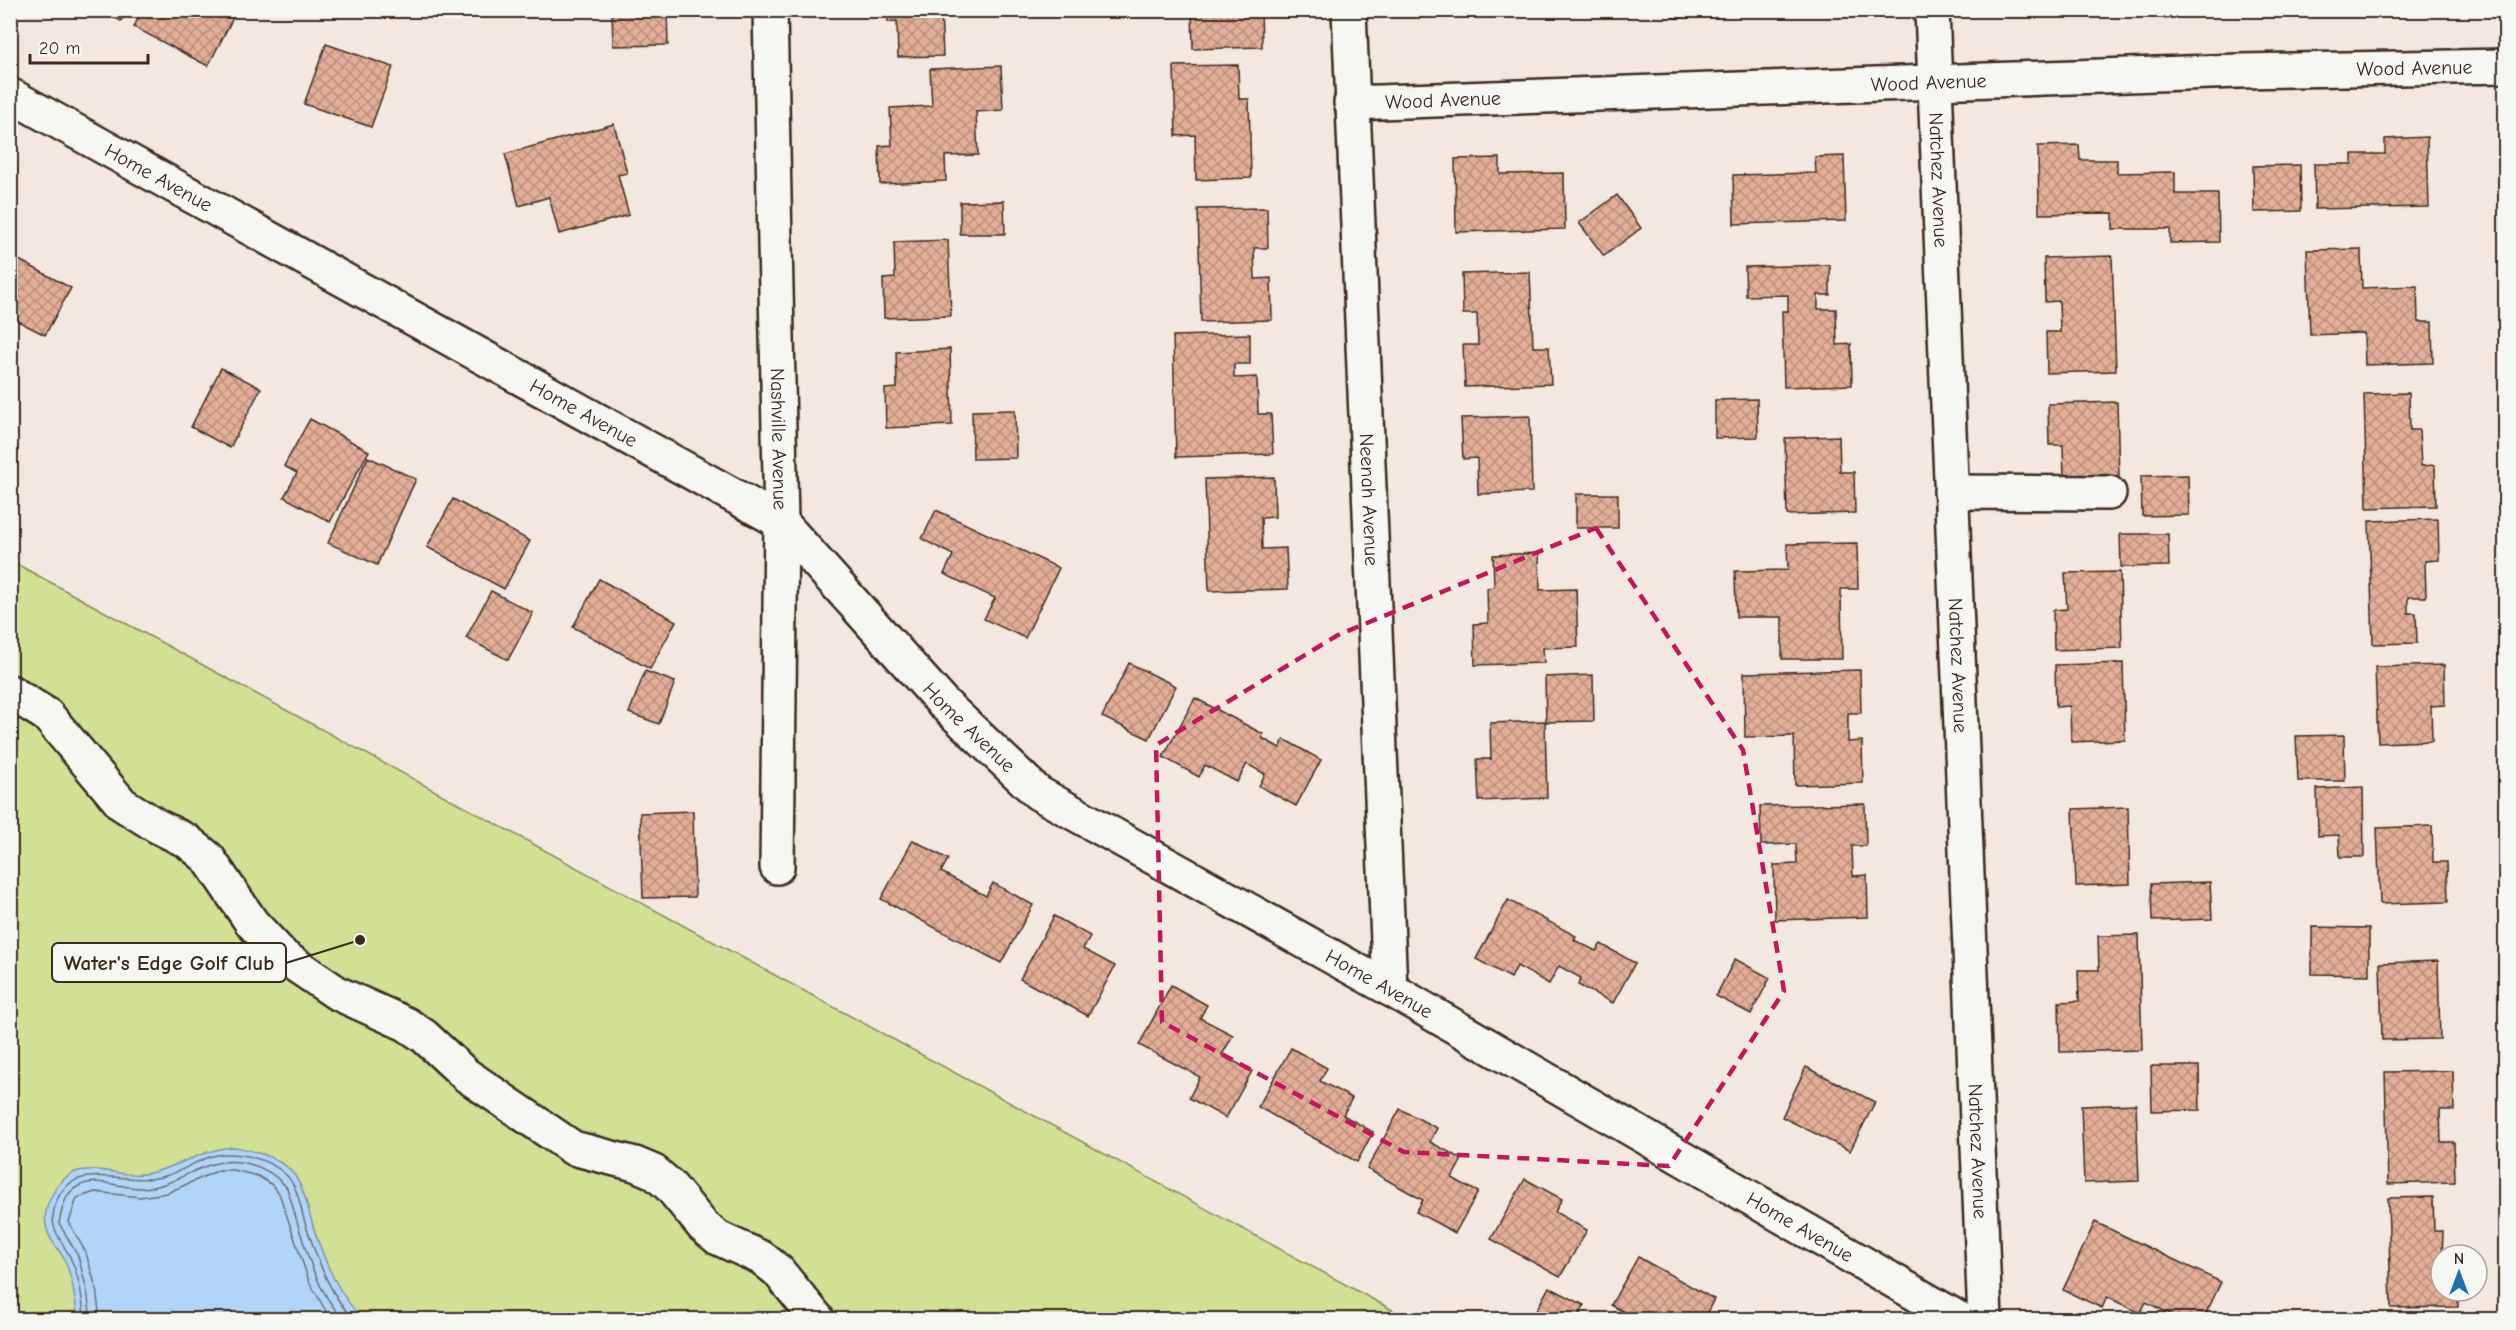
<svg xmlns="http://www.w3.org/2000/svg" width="2516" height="1330" font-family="'Comic Neue',sans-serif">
  <defs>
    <pattern id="building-cross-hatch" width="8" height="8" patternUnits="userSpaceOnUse" patternTransform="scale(1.5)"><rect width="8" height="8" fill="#e3ae97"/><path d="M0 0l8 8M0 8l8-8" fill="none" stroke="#b98e7b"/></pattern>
  </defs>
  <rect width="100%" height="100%" fill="#f2e8e0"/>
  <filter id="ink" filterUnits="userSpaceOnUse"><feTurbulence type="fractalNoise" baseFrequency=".0167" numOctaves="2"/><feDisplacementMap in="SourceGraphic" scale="12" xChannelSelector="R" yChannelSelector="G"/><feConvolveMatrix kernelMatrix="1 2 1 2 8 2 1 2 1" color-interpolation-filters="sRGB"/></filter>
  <g filter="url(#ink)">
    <polygon fill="#d1e094" stroke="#868559" stroke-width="1.5" points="11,561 1409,1319 11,1319"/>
    <path fill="#b0d5f9" stroke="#8191a1" stroke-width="1.5" d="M235,1147c19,4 36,8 52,20 18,15 21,46 29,68 11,32 23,60 47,84h-285c-3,-19 -5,-40 -13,-58 -5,-12 -17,-21 -19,-36 -4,-18 12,-47 29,-53 23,-7 46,5 69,2 33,-5 56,-25 91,-27z"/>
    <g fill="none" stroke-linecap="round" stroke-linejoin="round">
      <g stroke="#6a6e76" stroke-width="1.5">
        <path d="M84,1320c-1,-20 -5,-45 -14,-63 -10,-20 -23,-30 -14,-54 15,-44 66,-19 101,-25 39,-7 45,-33 95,-21 11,3 23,8 32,16 14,12 16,33 21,50 12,34 23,70 49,97"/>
        <path d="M91,1320l-4,-30 -9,-34 -19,-33c3,-13 5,-29 18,-36 18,-11 43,1 63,1 43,0 62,-36 109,-24 16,4 28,12 38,24 14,43 24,98 57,132"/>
        <polyline points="100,1320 96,1288 86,1253 69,1222 77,1198 95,1192 140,1197 167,1193 219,1170 233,1170 258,1176 272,1185 279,1193 309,1281 331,1320"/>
      </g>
    </g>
    <g fill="url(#building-cross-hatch)" stroke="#3b2a1e" stroke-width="1.5">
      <polygon points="100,10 126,10 121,21"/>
      <polygon points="142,10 237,10 208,66 134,27"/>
      <polygon points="612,10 667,10 668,45 613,46"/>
      <polygon points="888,10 941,10 943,56 898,57 897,21 888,22"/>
      <polygon points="1192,10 1261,10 1262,47 1193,49"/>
      <polygon points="1673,10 1719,10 1719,17 1673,18"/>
      <rect x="1800" y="10" width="43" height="3"/>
      <polygon points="326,44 393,67 371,127 304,104"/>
      <polygon points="1238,65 1239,99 1249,99 1251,178 1196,180 1195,135 1176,136 1174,66"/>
      <polygon points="1001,66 1003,110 976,112 978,155 945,156 946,181 880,184 879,146 892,145 890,108 932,106 930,69"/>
      <polygon points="614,124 627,173 618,175 629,215 559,234 549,197 519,206 505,154"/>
      <polygon points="2427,137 2429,207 2315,209 2314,164 2352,164 2352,154 2385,154 2385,139"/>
      <polygon points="2079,145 2080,160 2117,160 2117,173 2175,172 2175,194 2218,194 2219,242 2170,243 2170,229 2113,229 2113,213 2039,214 2038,146"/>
      <polygon points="1844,156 1846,221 1734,224 1733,175 1816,173 1815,157"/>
      <polygon points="1500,158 1500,174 1564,173 1565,229 1456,232 1455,159"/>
      <polygon points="2300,165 2301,211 2254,212 2253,166"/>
      <polygon points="1617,195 1641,228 1604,256 1579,223"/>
      <polygon points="1004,201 1005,234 960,234 960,202"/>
      <polygon points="1267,208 1268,248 1254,248 1255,279 1271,278 1272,320 1201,322 1198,209"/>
      <polygon points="948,240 951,316 884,318 883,279 895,278 894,242"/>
      <polygon points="2361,249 2362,288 2417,286 2418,322 2432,322 2433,363 2365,365 2364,333 2310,335 2307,250"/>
      <polygon points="10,255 71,288 45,335 10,317"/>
      <polygon points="2112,256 2116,371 2047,373 2046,332 2060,332 2059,301 2045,302 2044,258"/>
      <polygon points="1830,265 1830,295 1818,295 1818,309 1836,309 1837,345 1851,344 1852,385 1784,387 1782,311 1788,311 1788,295 1746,296 1745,267"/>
      <polygon points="1530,272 1533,347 1549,347 1551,384 1465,387 1463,345 1478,345 1477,314 1463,314 1462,274"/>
      <polygon points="1250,334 1250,364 1234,364 1234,378 1257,377 1258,414 1271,414 1273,454 1176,457 1173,336"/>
      <polygon points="950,349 952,425 886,428 885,389 897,388 896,352"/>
      <polygon points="221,368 261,388 230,448 191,427"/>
      <polygon points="2409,393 2410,430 2419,430 2421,466 2435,465 2436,506 2367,508 2364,394"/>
      <polygon points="1757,399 1758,437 1715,438 1715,400"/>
      <polygon points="2117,402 2119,479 2064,480 2063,445 2049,445 2048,404"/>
      <polygon points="1015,410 1016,458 973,459 972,411"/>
      <polygon points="1530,416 1532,492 1478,494 1477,458 1463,459 1461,418"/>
      <polygon points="310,419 369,451 330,522 284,497 297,473 284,466"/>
      <polygon points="1839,436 1840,472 1854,472 1855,513 1787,515 1785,438"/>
      <polygon points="368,457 416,479 377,565 328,543"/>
      <polygon points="2188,475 2189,515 2142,516 2141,476"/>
      <polygon points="1274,477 1275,517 1261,518 1262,549 1286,548 1288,589 1209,591 1205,479"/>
      <rect x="1576" y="494" width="42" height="34"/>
      <polygon points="453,499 530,541 504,589 427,547"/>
      <polygon points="936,510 1059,568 1025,638 984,619 995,598 944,574 953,555 922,539"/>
      <polygon points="2438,519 2439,560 2425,561 2426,597 2408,597 2408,613 2416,613 2417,643 2373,644 2369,521"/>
      <polygon points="2120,534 2168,534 2169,566 2121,567"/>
      <polygon points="1857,543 1858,589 1841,589 1842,659 1782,659 1782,617 1736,617 1735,571 1788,570 1787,544"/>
      <polygon points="1539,553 1540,590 1576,589 1578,647 1543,648 1544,663 1475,665 1474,624 1488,623 1487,588 1494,587 1493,555"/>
      <polygon points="2120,572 2122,648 2054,650 2053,610 2067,609 2065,573"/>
      <polygon points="599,579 676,621 650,669 573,627"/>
      <polygon points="491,591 533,613 508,660 466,638"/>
      <polygon points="1129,663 1176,686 1149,739 1102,717"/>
      <polygon points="2123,663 2125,740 2071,742 2070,706 2056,707 2055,665"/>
      <polygon points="2444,665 2445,705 2431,706 2432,741 2378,743 2375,667"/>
      <polygon points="1860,670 1861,713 1848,713 1848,742 1862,741 1863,783 1795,785 1794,736 1745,737 1744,673"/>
      <polygon points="645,671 675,682 659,724 629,713"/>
      <polygon points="1593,675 1594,721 1546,722 1545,677"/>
      <polygon points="1195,698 1263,734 1262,738 1280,748 1284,739 1321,760 1296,806 1259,786 1265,774 1247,764 1237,782 1205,765 1199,777 1163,757"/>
      <polygon points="1545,721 1547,798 1479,801 1477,759 1491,759 1490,723"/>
      <polygon points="2344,735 2345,781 2298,781 2296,736"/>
      <polygon points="2363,787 2364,857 2340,857 2339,835 2318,836 2317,789"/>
      <polygon points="1865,804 1866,846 1852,846 1853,876 1867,875 1868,917 1775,920 1774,865 1797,864 1796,844 1761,845 1760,806"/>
      <polygon points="2128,807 2130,884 2076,886 2073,809"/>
      <polygon points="693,811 695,897 643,898 640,813"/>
      <polygon points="2432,826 2433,862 2447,862 2448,902 2380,904 2377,828"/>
      <polygon points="913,840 948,859 941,872 986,896 993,883 1033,905 1001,963 881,899"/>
      <polygon points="2210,882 2212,919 2152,921 2151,884"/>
      <polygon points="1508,900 1576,936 1574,940 1596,951 1601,944 1635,963 1613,1003 1578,985 1581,978 1559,966 1549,984 1517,966 1511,978 1476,959"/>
      <polygon points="1054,916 1090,936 1083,949 1115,966 1088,1016 1020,979"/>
      <polygon points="2312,927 2369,928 2369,975 2312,974"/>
      <polygon points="2139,935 2142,1050 2060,1052 2059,1002 2079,1001 2078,970 2099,970 2098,936"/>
      <polygon points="1735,959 1770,978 1751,1014 1716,996"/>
      <polygon points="2438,961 2440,1039 2382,1040 2380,963"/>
      <polygon points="1171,985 1207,1005 1200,1018 1233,1035 1222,1055 1252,1071 1226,1118 1189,1098 1200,1077 1139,1045"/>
      <polygon points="1291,1048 1327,1068 1320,1081 1352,1098 1343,1115 1373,1132 1357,1162 1258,1107"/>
      <polygon points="2151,1066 2199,1066 2200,1110 2152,1111"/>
      <polygon points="1806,1067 1875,1102 1850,1151 1782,1117"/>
      <polygon points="2453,1071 2454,1110 2440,1110 2441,1142 2454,1142 2455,1182 2388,1184 2385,1072"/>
      <polygon points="2136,1104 2139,1181 2084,1183 2081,1106"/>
      <polygon points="1400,1109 1437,1128 1430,1142 1462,1159 1452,1178 1478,1192 1455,1233 1416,1212 1423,1200 1367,1169"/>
      <polygon points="1525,1179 1562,1199 1555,1212 1587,1230 1560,1277 1491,1239"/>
      <polygon points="2433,1197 2434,1231 2443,1231 2441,1291 2458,1291 2458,1307 2391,1308 2388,1198"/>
      <polygon points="2095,1222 2221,1282 2203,1320 2182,1320 2146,1302 2140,1313 2107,1297 2102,1308 2063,1290"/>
      <polygon points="1638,1257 1714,1299 1703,1320 1638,1320 1611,1305"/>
      <polygon points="1549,1287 1584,1305 1577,1320 1531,1320"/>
    </g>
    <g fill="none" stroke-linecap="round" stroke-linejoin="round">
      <g stroke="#3b2a1e" stroke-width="38">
        <g id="minor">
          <path id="s1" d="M770,10l11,512 -4,345"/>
          <path id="s2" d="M1349,10l41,979"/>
          <path id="s3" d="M1932,10l53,1310"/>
          <path id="s4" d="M10,95l771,427 162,181 95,90 352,196 571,331"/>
          <path id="s5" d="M1351,103l888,-32 267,-5"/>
          <polyline points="1951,492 2109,493"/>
          <polyline points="10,692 47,715 122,804 157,826 187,841 208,858 252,923 284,957 337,993 406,1024 424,1036 466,1075 573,1148 635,1164 654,1172 670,1186 703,1226 718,1238 762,1258 778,1271 818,1320"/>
        </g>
      </g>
      <use href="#minor" stroke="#f6f6f2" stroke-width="33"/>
    </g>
  </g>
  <path fill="none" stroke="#c2185b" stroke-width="4.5" stroke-dasharray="12 8" stroke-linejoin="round" d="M1596,528l147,222 41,241 -115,175 -265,-14 -242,-130 -6,-277 182,-110z"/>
  <g text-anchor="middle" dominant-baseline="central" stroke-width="4.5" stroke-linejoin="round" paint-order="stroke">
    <g font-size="20" fill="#3b2a1e" stroke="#f6f6f2">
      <text stroke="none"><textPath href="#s5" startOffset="1064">Wood Avenue</textPath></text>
      <text stroke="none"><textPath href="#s5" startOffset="578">Wood Avenue</textPath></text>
      <text stroke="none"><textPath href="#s5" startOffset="92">Wood Avenue</textPath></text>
      <text stroke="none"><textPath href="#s4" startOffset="170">Home Avenue</textPath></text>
      <text stroke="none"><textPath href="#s3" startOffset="170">Natchez Avenue</textPath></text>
      <text stroke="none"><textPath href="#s4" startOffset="656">Home Avenue</textPath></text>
      <text stroke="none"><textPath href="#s1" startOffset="429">Nashville Avenue</textPath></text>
      <text stroke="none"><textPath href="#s2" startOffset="490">Neenah Avenue</textPath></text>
      <text stroke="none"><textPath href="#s3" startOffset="656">Natchez Avenue</textPath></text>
      <text stroke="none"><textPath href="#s4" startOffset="1160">Home Avenue</textPath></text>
      <text stroke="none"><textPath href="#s4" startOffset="1646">Home Avenue</textPath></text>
      <text stroke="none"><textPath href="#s3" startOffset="1142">Natchez Avenue</textPath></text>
      <text stroke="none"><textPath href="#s4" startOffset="2132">Home Avenue</textPath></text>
    </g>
  </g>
  <path fill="none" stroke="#3b2a1e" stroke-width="2" d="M360 940L286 963"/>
  <circle fill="#3b2a1e" stroke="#f6f6f2" stroke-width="2" cx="360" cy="940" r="6"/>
  <rect fill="#f6f6f2" stroke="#3b2a1e" stroke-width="2" x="52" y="943" width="234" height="39" rx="6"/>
  <g font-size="21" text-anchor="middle" font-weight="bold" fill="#3b2a1e">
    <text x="169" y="970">Water's Edge Golf Club</text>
  </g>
  <rect width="2516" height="1330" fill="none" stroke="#f6f6f2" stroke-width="36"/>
  <rect x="18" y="18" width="2480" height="1294" fill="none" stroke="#3b2a1e" stroke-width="2" filter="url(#ink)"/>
  <g transform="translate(2459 1273)"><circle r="28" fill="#f6f6f2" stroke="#aba49d" stroke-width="1.5"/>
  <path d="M0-4.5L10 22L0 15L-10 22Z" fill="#1f6fb2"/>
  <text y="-9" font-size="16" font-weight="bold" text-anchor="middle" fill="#3b2a1e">N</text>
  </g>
  <path d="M30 54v9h118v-9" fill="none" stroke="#3b2a1e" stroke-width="3"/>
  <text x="39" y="54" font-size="18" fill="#3b2a1e" stroke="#f6f6f2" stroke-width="4.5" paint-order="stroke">20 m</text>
</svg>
